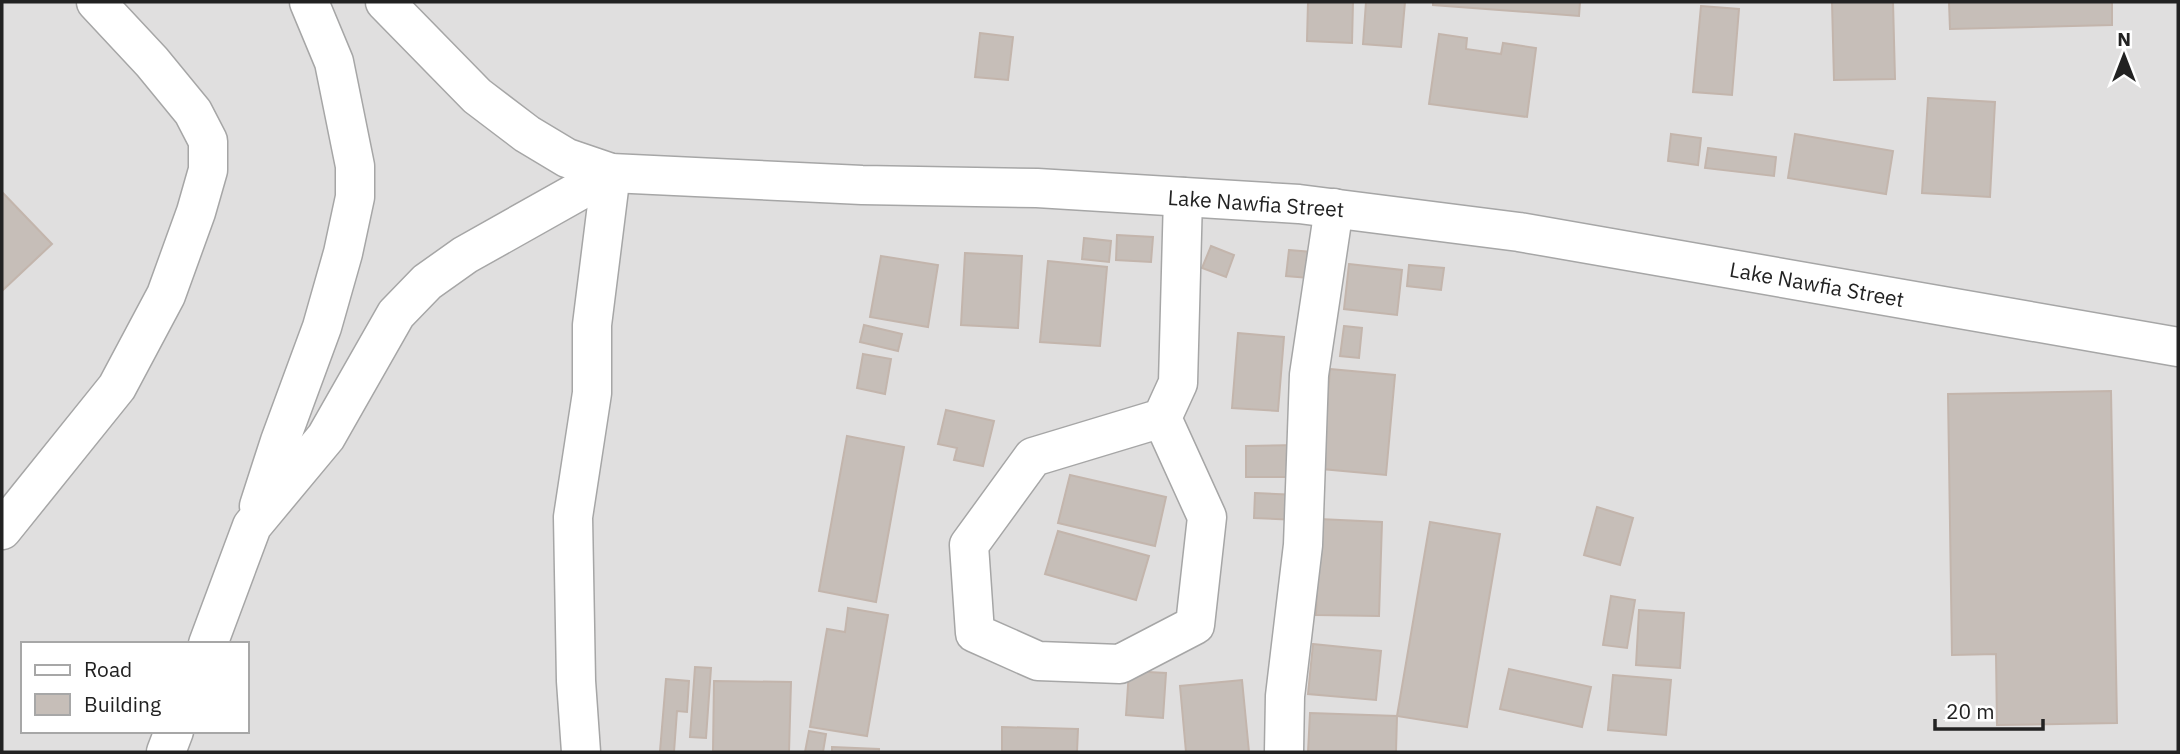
<svg xmlns="http://www.w3.org/2000/svg" width="2180" height="754" font-family="'IBM Plex Sans',sans-serif">
  <rect width="100%" height="100%" fill="#f1eee9"/>
  <path fill="#e0dfdf" fill-rule="evenodd" d="M2,2h2176v750h-2176zM23,644h224v87h-224z"/>
  <g fill="#c6beb8" stroke="#c3b5ac" stroke-width="2">
    <polygon points="1308,2 1353,2 1352,43 1307,41"/>
    <polygon points="1366,2 1405,2 1401,47 1363,44"/>
    <polygon points="1433,2 1580,2 1579,16 1433,5"/>
    <polygon points="1832,2 1893,2 1895,79 1834,80"/>
    <polygon points="1949,2 2112,2 2112,25 1950,29"/>
    <polygon points="1701,6 1739,9 1732,95 1693,92"/>
    <polygon points="980,33 1013,37 1008,80 975,77"/>
    <polygon points="1439,34 1467,38 1466,49 1501,54 1503,43 1536,48 1527,117 1429,104"/>
    <polygon points="1928,98 1995,102 1990,197 1922,193"/>
    <polygon points="1671,134 1701,138 1698,165 1668,161"/>
    <polygon points="1795,134 1893,151 1886,194 1788,178"/>
    <polygon points="1708,148 1776,157 1774,176 1705,168"/>
    <polygon points="2,192 52,244 2,291"/>
    <polygon points="1117,235 1153,237 1151,262 1116,260"/>
    <polygon points="1084,238 1111,241 1109,262 1082,259"/>
    <polygon points="1211,246 1234,255 1226,277 1202,268"/>
    <polygon points="1289,250 1312,252 1309,278 1286,276"/>
    <polygon points="965,253 1022,256 1018,328 961,325"/>
    <polygon points="881,256 938,265 928,327 870,317"/>
    <polygon points="1048,261 1107,267 1100,346 1040,342"/>
    <polygon points="1349,264 1402,270 1397,315 1344,309"/>
    <polygon points="1409,265 1444,268 1441,290 1407,286"/>
    <polygon points="864,325 902,334 898,351 860,342"/>
    <polygon points="1344,326 1362,328 1359,358 1340,356"/>
    <polygon points="1238,333 1284,337 1278,411 1232,408"/>
    <polygon points="863,354 891,359 885,394 857,388"/>
    <polygon points="1330,369 1395,375 1386,475 1322,469"/>
    <polygon points="2111,391 2117,723 1997,725 1996,654 1952,655 1948,394"/>
    <polygon points="946,410 994,421 983,466 954,460 957,448 938,444"/>
    <polygon points="847,436 904,447 876,602 819,591"/>
    <polygon points="1300,445 1300,477 1246,477 1246,446"/>
    <polygon points="1070,475 1166,497 1155,546 1058,523"/>
    <polygon points="1255,493 1298,495 1297,520 1254,518"/>
    <polygon points="1597,507 1633,518 1620,565 1584,555"/>
    <polygon points="1319,519 1382,522 1379,616 1316,615"/>
    <polygon points="1430,522 1500,534 1467,727 1397,716"/>
    <polygon points="1058,531 1149,556 1136,600 1045,574"/>
    <polygon points="1611,596 1635,600 1627,648 1603,645"/>
    <polygon points="848,608 888,615 867,736 810,727 827,629 845,632"/>
    <polygon points="1639,610 1684,613 1680,668 1636,665"/>
    <polygon points="1313,644 1381,651 1376,700 1308,694"/>
    <polygon points="695,667 711,668 706,738 690,737"/>
    <polygon points="1509,669 1591,687 1582,727 1500,709"/>
    <polygon points="1129,671 1166,673 1163,718 1126,715"/>
    <polygon points="1613,675 1671,680 1666,735 1608,730"/>
    <polygon points="666,679 689,681 687,712 677,711 674,752 660,751"/>
    <polygon points="1242,680 1249,752 1186,752 1180,686"/>
    <polygon points="714,681 791,682 789,752 713,751"/>
    <polygon points="1310,713 1397,716 1396,752 1308,752"/>
    <polygon points="1002,727 1078,729 1077,752 1002,752"/>
    <polygon points="809,731 826,734 823,752 805,752"/>
    <polygon points="832,747 879,749 879,752 832,752"/>
  </g>
  <g fill="none" stroke-linecap="round" stroke-linejoin="round">
    <g stroke="#a6a6a6" stroke-width="41">
      <g id="minor">
        <polyline points="385,2 477,96 527,134 567,158 611,173 862,185 1037,188 1299,204 1519,232 2178,347"/>
        <polyline points="1162,418 1207,517 1195,625 1120,664 1038,661 975,633 969,545 1033,457 1162,418 1178,383 1183,197"/>
        <polyline points="259,506 280,441 322,327 343,253 355,197 355,166 334,62 309,2"/>
        <polyline points="2,530 117,387 166,295 196,212 208,170 208,141 193,112 152,62 96,2"/>
        <polyline points="208,644 252,526 326,437 396,314 427,282 465,255 611,173"/>
        <polyline points="166,752 174,731"/>
        <polyline points="581,752 576,681 573,517 592,393 592,325 611,173"/>
        <polyline points="1284,752 1285,696 1303,545 1309,375 1334,208"/>
      </g>
    </g>
    <use href="#minor" stroke="#fff" stroke-width="38"/>
  </g>
  <g text-anchor="middle" dominant-baseline="central" stroke-width="5" stroke-linejoin="round" paint-order="stroke">
    <g font-size="21" fill="#222" stroke="#fff">
      <text transform="translate(1256 203) rotate(4)">Lake Nawfia Street</text>
      <text transform="translate(1817 284) rotate(10)">Lake Nawfia Street</text>
    </g>
  </g>
  <rect width="2180" height="754" fill="none" stroke="#222222" stroke-width="7"/>
  <rect x="21" y="642" width="228" height="91" fill="#ffffff" stroke="#a7a7a7" stroke-width="2"/>
  <rect x="35" y="665" width="35" height="10" fill="#ffffff" stroke="#a7a7a7" stroke-width="2"/>
  <text x="84" y="677" font-size="21" fill="#222222">Road</text>
  <rect x="35" y="694" width="35" height="21" fill="#c6beb8" stroke="#a7a7a7" stroke-width="2"/>
  <text x="84" y="712" font-size="21" fill="#222222">Building</text>
  <g transform="translate(2124 56)" stroke="#ffffff" stroke-width="5" paint-order="stroke">
  <path d="M0-5L12 26L0 18L-12 26Z" fill="#222222"/>
  <text y="-10" font-size="19" font-weight="bold" text-anchor="middle" fill="#222222">N</text>
  </g>
  <path d="M1935 719v10h108v-10" fill="none" stroke="#222222" stroke-width="3.5"/>
  <text x="1946" y="719" font-size="21" fill="#222222" stroke="#ffffff" stroke-width="5" paint-order="stroke">20 m</text>
</svg>
